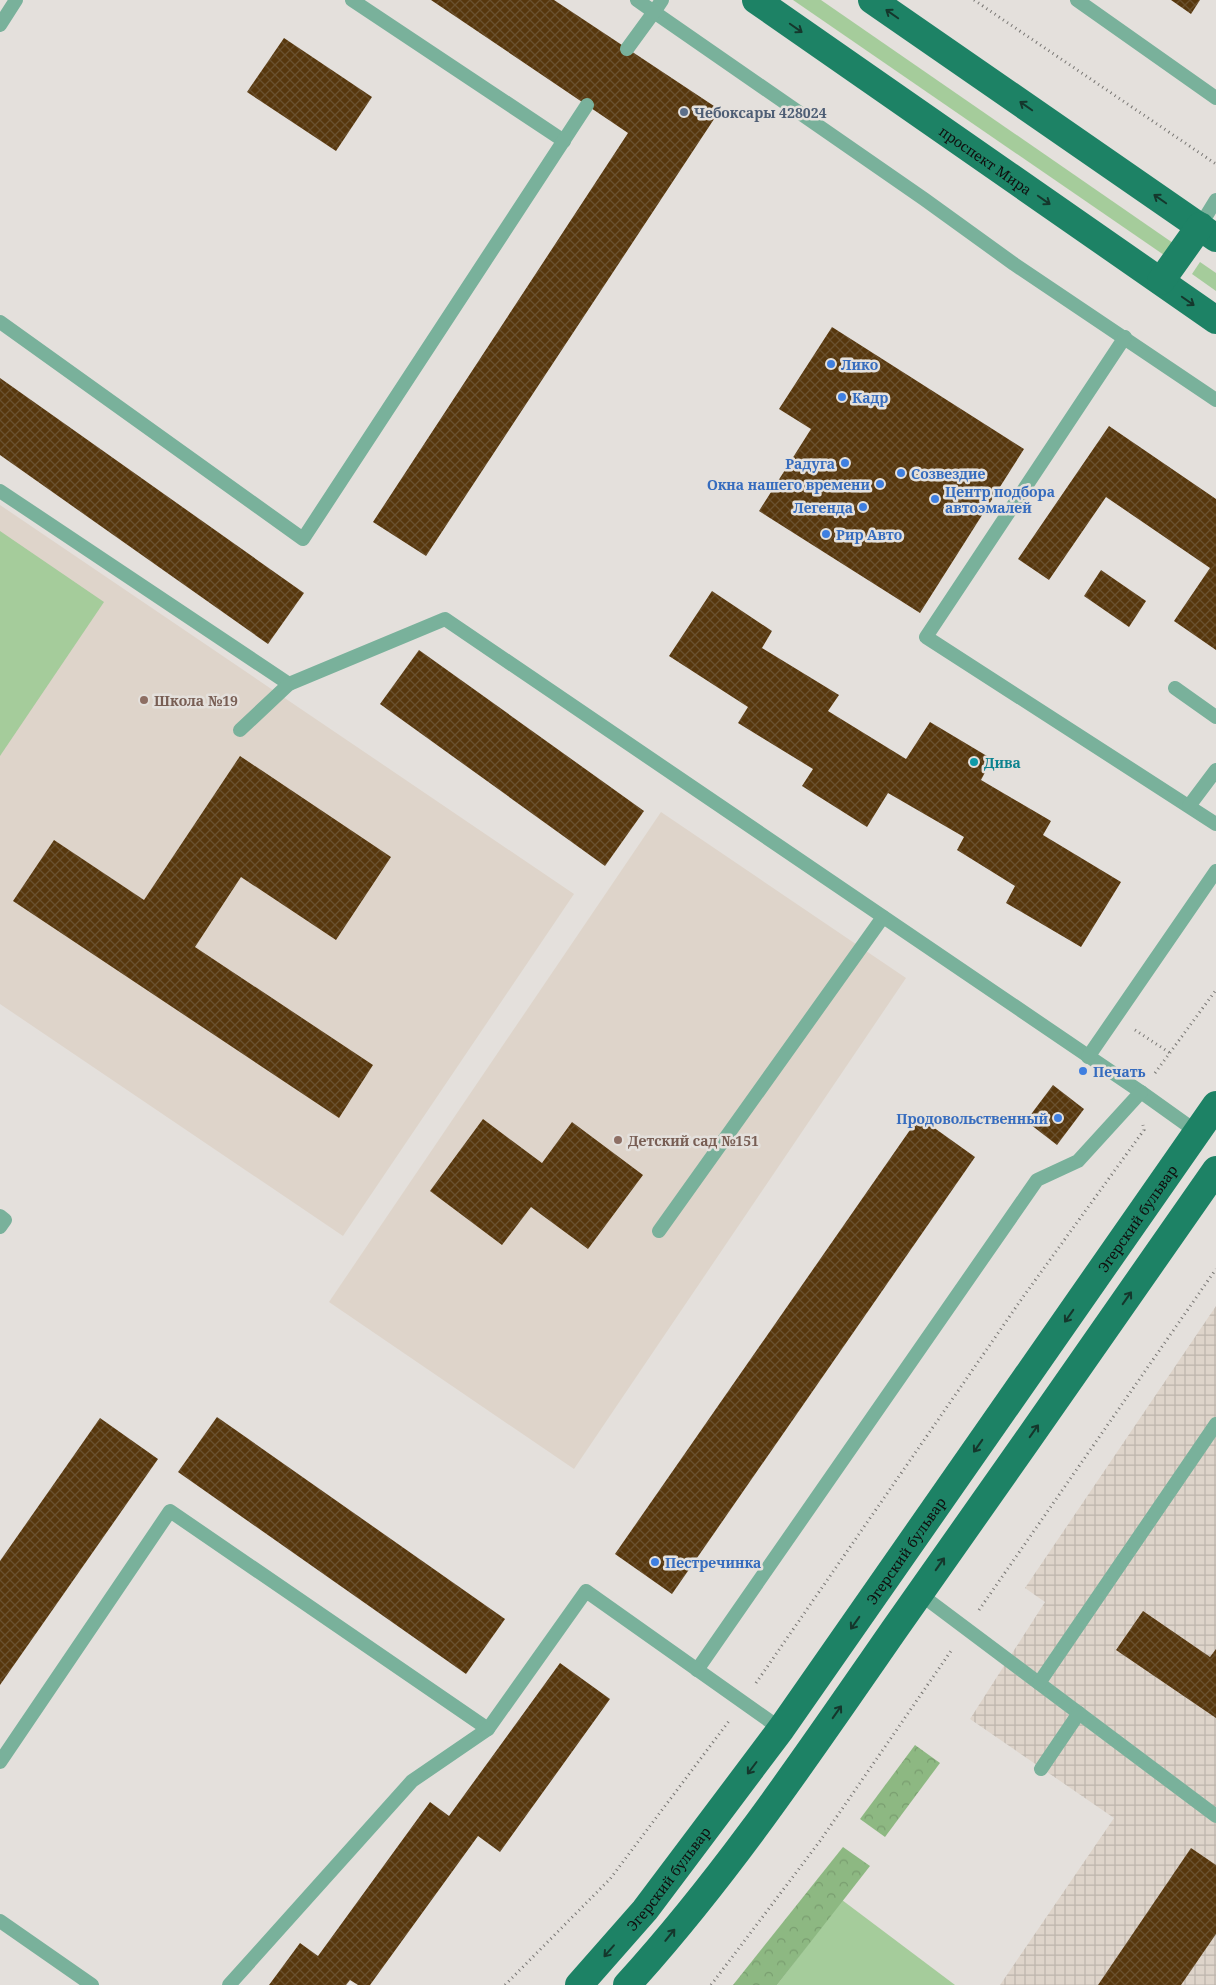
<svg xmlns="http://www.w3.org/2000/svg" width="1216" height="1985" font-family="'Noto Serif',serif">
  <defs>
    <pattern id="industrial-grid" width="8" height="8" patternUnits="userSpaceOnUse" patternTransform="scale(1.25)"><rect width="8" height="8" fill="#ded4ca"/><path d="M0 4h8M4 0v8" fill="none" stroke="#bdb5ac"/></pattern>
    <pattern id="forest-crowns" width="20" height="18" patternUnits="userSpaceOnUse" patternTransform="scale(1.25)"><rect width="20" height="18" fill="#8db882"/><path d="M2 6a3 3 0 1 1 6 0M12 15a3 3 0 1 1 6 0" fill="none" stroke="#799d6f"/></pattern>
    <pattern id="building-cross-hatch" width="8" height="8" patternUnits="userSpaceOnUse" patternTransform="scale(1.25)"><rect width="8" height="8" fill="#57370d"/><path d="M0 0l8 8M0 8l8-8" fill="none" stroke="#6a512f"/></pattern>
  </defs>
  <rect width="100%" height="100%" fill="#e4e0dc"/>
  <g fill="#ded4ca">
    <polygon points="0,505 574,894 343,1236 0,1004"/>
    <polygon points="661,812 906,978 574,1469 329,1302"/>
  </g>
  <polygon fill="url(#industrial-grid)" points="1216,1306 1216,1985 1000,1985 1114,1818 970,1719 1045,1602 1025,1588"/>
  <g fill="#a5cc9b">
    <polygon points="793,0 821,0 1173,243 1164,255"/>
    <polygon points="1200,262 1216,273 1216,291 1192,274"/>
    <polygon points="0,531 104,602 0,756"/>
    <polygon points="842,1900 955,1985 777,1985"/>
  </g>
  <g fill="url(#forest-crowns)">
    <polygon points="915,1745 940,1763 885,1837 860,1819"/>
    <polygon points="843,1847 870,1866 777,1985 733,1985"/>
  </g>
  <g fill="url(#building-cross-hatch)">
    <polygon points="431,0 554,0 720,110 426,556 373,522 628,133"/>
    <polygon points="1171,0 1200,0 1191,14"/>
    <polygon points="284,38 372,97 336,151 247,92"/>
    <polygon points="832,327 1024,449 920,613 759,511 811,429 779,409"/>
    <polygon points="0,378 304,593 268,644 0,455"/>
    <polygon points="1109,426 1216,499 1216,650 1174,621 1210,568 1106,497 1049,580 1018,559"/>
    <polygon points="1101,570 1146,601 1129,627 1084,596"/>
    <polygon points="712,591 772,631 762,648 839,695 828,711 906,759 930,722 992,759 981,780 1051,821 1043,835 1121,882 1081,947 1006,903 1015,886 957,850 964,837 888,793 867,827 802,786 813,769 738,723 748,707 669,656"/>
    <polygon points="419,650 644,811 605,866 380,704"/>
    <polygon points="240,756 391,857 336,940 241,877 195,947 373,1065 339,1118 13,901 54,840 144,900"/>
    <polygon points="1053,1085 1084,1109 1057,1145 1026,1121"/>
    <polygon points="919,1117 975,1157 672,1594 615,1554"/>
    <polygon points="483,1119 542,1163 572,1122 643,1175 588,1249 531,1207 502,1245 430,1191"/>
    <polygon points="217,1417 505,1619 466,1674 178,1472"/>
    <polygon points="100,1418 158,1459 0,1685 0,1561"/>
    <polygon points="1143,1611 1210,1657 1216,1649 1216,1718 1116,1650"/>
    <polygon points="560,1663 610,1699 500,1852 478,1836 370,1985 358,1985 350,1980 346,1985 269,1985 300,1943 318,1956 430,1802 449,1816"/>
    <polygon points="1191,1848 1216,1865 1216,1934 1181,1985 1098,1985"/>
  </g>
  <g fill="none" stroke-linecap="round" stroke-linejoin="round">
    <g stroke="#787673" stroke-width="3" stroke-dasharray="1 4" stroke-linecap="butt">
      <polyline points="974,0 1216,164"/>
      <polyline points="1135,1030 1170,1053"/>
      <polyline points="1155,1073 1216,990"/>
      <polyline points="979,1610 1216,1269"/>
      <polyline points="756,1683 1023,1297 1144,1130 1143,1125"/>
      <polyline points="505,1985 610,1879 729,1721"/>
      <polyline points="711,1985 820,1841 953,1648"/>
    </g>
    <g stroke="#79b19b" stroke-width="14">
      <polyline points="352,0 564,141"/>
      <polyline points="662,0 654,12 924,199 1014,264 1216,400"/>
      <polyline points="1077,0 1216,98"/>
      <polyline points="0,25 16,0"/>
      <polyline points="627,49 654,12 637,0"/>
      <polyline points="1200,226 1216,200"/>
      <polyline points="0,322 303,539 587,105"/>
      <polyline points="1125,337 926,637 1216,824"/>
      <polyline points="0,491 289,684"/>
      <polyline points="1175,688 1216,717"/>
      <polyline points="240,730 289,684 445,619 1141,1092 1197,1132"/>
      <polyline points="1189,806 1216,770"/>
      <polyline points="1088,1057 1216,871"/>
      <polyline points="0,1216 5,1220 0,1227"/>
      <polyline points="659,1231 883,917"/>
      <polyline points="920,1594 1216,1816"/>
      <polyline points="697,1670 1037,1180 1078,1161 1141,1092"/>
      <polyline points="1039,1683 1216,1424"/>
      <polyline points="0,1762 170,1511 488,1729"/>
      <polyline points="1041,1769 1079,1713"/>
      <polyline points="0,1921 92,1985"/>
      <polyline points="229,1985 412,1781 488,1729 586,1591 781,1729"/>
    </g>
    <g stroke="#1d8265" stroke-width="28">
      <path id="s1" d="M756,0l460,320"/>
      <polyline points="872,0 1216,238"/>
      <polyline points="1161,281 1200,226"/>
      <path id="s2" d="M579,1985l66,-75 136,-181 435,-624"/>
      <path d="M627,1985c100,-110 183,-234 267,-355 108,-153 215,-306 322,-460"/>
    </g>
  </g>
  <defs><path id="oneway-shaft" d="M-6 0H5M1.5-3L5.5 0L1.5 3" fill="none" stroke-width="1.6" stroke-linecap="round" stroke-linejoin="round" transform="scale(1.25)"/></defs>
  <g stroke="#15372c">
    <use href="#oneway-shaft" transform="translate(892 14) rotate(-145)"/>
    <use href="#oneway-shaft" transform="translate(796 28) rotate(35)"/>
    <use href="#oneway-shaft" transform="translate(1026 106) rotate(-145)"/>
    <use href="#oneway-shaft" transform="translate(1160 199) rotate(-145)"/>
    <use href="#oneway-shaft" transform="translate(1044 200) rotate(35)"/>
    <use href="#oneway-shaft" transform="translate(1188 301) rotate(35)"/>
    <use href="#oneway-shaft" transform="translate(1127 1298) rotate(-55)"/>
    <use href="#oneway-shaft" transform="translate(1069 1316) rotate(125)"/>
    <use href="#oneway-shaft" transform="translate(1034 1431) rotate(-55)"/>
    <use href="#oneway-shaft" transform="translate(978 1446) rotate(125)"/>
    <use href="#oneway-shaft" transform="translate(940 1564) rotate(-55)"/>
    <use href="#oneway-shaft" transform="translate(855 1623) rotate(125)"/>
    <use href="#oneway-shaft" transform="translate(837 1712) rotate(-55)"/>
    <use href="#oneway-shaft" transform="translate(752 1768) rotate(127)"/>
    <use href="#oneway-shaft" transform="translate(670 1935) rotate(-51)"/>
    <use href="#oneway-shaft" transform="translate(609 1951) rotate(131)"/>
  </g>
  <circle fill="#5c6f8a" stroke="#e4e0dc" stroke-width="2" cx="684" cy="112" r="5"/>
  <g fill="#3f7fe0" stroke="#e4e0dc" stroke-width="2">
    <circle cx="831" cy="364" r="5"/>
    <circle cx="842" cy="397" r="5"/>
    <circle cx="845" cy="463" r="5"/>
    <circle cx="901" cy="473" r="5"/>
    <circle cx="880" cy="484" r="5"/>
    <circle cx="935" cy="499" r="5"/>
    <circle cx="863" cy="507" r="5"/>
    <circle cx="826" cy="534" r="5"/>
    <circle cx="1083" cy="1071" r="5"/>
    <circle cx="1058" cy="1118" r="5"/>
    <circle cx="655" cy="1562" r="5"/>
  </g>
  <g fill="#8d6e63" stroke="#e4e0dc" stroke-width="2">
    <circle cx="144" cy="700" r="5"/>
    <circle cx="618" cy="1140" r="5"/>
  </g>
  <circle fill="#0f9aa8" stroke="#e4e0dc" stroke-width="2" cx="974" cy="762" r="5"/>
  <g text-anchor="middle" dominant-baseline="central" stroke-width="5" stroke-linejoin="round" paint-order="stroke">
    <g font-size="14" font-weight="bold" fill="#4e5e75" stroke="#e4e0dc" text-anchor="start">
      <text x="694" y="112">Чебоксары 428024</text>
    </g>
    <g font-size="14" fill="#100f0e" stroke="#e4e0dc">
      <text stroke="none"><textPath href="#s1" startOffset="280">проспект Мира</textPath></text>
      <text stroke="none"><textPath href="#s2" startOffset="949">Эгерский бульвар</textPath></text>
      <text stroke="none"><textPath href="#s2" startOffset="544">Эгерский бульвар</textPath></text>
      <text stroke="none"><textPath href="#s2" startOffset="139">Эгерский бульвар</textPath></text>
    </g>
    <g font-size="14" font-weight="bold" fill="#366cbe" stroke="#e4e0dc" text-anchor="start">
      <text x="841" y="364">Лико</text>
      <text x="852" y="397">Кадр</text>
      <text x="835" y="463" text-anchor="end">Радуга</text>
      <text x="911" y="473">Созвездие</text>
      <text x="870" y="484" text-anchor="end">Окна нашего времени</text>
      <text x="945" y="491">Центр подбора<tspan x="945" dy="16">автоэмалей</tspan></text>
      <text x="853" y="507" text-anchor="end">Легенда</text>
      <text x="836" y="534">Рир Авто</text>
      <text x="1093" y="1071">Печать</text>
      <text x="1048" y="1118" text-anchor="end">Продовольственный</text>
      <text x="665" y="1562">Пестречинка</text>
    </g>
    <g font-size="14" font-weight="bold" fill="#785e54" stroke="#e4e0dc" text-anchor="start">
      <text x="154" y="700">Школа №19</text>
      <text x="628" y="1140">Детский сад №151</text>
    </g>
    <g font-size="14" font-weight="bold" fill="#0d838f" stroke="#e4e0dc" text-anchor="start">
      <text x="984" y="762">Дива</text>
    </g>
  </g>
</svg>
